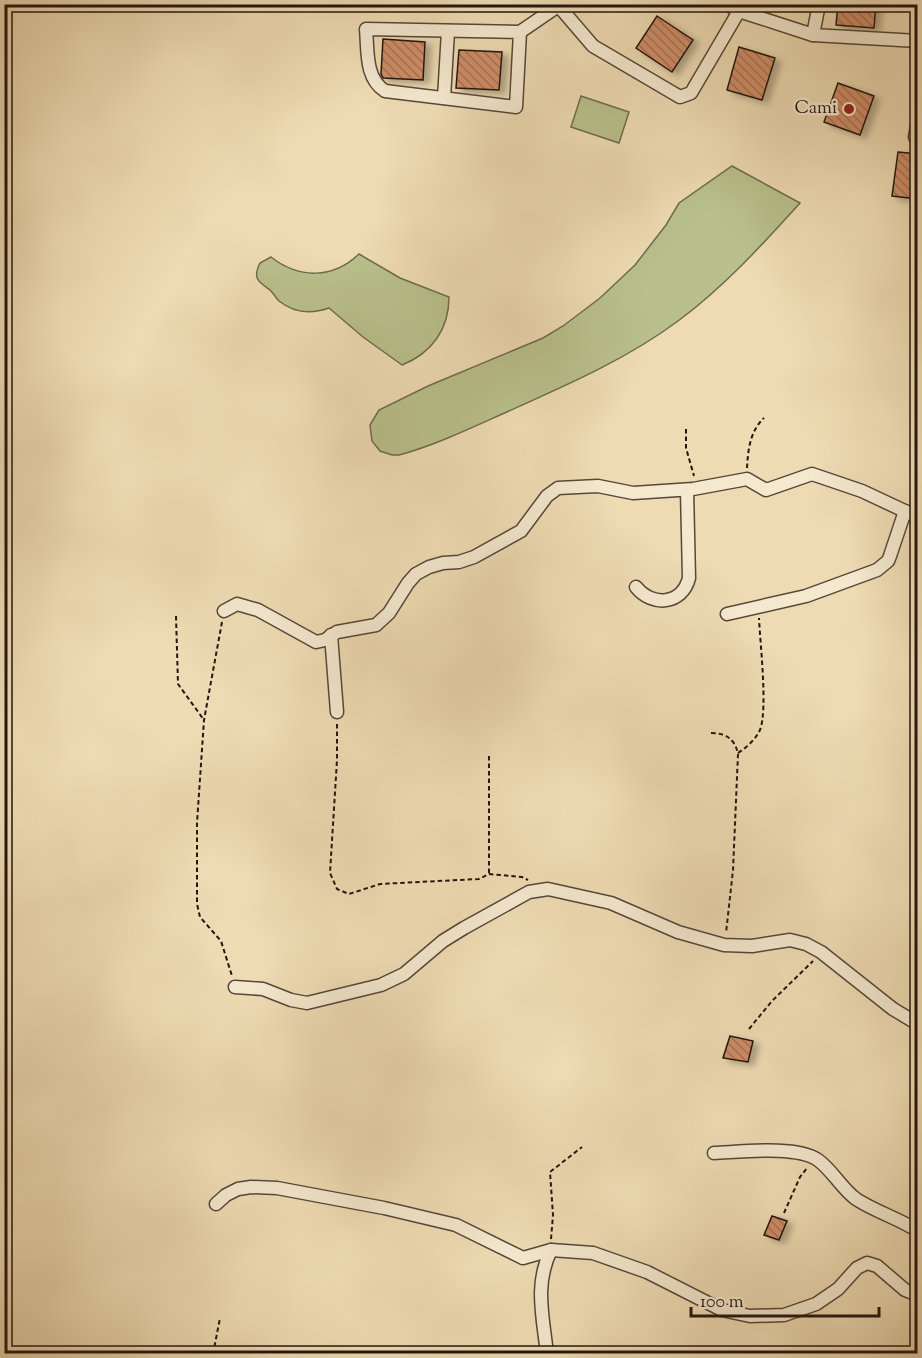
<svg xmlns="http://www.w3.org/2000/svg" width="922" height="1358" font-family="'Sorts Mill Goudy',serif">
  <defs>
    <pattern id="building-back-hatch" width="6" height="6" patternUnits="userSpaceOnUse" patternTransform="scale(1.5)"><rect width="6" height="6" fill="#ce8d67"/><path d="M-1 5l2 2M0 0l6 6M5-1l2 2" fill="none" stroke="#a77253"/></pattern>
    <filter id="shadow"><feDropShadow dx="6" dy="3.5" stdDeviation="3" flood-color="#0004"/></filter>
  </defs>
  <rect width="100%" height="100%" fill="#eedbb3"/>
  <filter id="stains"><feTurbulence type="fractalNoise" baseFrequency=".00333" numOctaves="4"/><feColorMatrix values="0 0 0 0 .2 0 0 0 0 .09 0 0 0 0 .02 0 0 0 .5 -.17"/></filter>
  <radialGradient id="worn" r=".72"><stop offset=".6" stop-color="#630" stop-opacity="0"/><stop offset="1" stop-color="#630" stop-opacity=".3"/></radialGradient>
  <g fill="#b9c08c" stroke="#6e6b4e" stroke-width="1.5">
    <polygon points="581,96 629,112 619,143 571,127"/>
    <path d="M732,166l68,37c-38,42 -76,84 -122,118 -51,38 -111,64 -169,90 -36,16 -73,34 -110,44h-7l-12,-4 -8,-10 -2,-16 9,-15 49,-24 115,-48 20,-12 37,-28 35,-33 31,-40 13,-22z"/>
    <path d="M359,254l41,24 49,19c0,32 -17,56 -47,68l-39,-28 -34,-29c-17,6 -35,5 -50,-7 -3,-3 -6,-8 -9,-11 -11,-8 -18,-11 -10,-27l11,-6c28,22 62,22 88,-3z"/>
  </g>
  <g fill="url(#building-back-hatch)" stroke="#231610" stroke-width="1.5" filter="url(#shadow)">
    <polygon points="838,4 876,4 874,28 836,25"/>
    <polygon points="657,16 693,40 672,72 636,48"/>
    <polygon points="383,39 425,42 423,80 383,78 381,74"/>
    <polygon points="739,47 775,58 762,100 727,90"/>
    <polygon points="459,50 502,52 499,90 456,88"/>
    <polygon points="838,83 874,96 860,135 824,122"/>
    <polygon points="898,152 918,154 918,199 892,196"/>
    <polygon points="730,1036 753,1041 748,1062 723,1058"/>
    <polygon points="772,1216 787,1221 779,1240 764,1235"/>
  </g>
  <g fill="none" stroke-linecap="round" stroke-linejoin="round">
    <g stroke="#564739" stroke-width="15">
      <g id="minor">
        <polyline points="557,4 593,46 680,97 691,93 739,11"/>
        <polyline points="726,4 739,11 813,35 918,41"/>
        <path d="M520,32l-4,75 -131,-16c-20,-13 -17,-39 -19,-62l154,3 38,-26"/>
        <polyline points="813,35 819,4"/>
        <polyline points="444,98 448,31"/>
        <polyline points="918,121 915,137 918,137"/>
        <path d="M636,587c16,20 46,18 53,-9l-2,-88"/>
        <polyline points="224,611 237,604 258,610 316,642 325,640 337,632 376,625 389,613 408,583 416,574 429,567 443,563 459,562 474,557 521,531 547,496 558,488 598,486 633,493 693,489 747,479 766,490 812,474 862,491 911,514 918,515"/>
        <polyline points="727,614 806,596 877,570 888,561 890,556 905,511"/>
        <polyline points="331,635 337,712"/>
        <polyline points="235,987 263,989 291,1000 307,1003 381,985 404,974 443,941 464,928 529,892 548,889 611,903 678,932 724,945 752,946 790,940 806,944 821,952 893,1009 918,1024"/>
        <path d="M714,1153c26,-1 83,-8 104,7 15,11 24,29 38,39 20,13 42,19 62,32"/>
        <polyline points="216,1204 226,1195 238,1189 251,1187 277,1188 384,1208 456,1225 523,1258 551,1250 593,1253 647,1272 722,1310 750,1316 784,1315 816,1304 838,1289 857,1268 867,1263 877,1266 905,1290 918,1295"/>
        <path d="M547,1354c-4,-38 -13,-69 4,-104"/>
      </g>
    </g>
    <g stroke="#231610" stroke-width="2" stroke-dasharray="4.5 3" stroke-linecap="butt">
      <polyline points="686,429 686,448 694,476"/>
      <path d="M747,468c1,-18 3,-37 17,-50"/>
      <polyline points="176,616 178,684 204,720"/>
      <polyline points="222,622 204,720 197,823 197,904 200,917 221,941 232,976"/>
      <polyline points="337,724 337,760 330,873 337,889 349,894 380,884 479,879 489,874 522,877 528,880"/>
      <path d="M711,733c15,0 24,6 27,21l-5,116 -7,63"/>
      <path d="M738,753c9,-6 17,-13 22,-23 8,-21 0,-87 -1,-112"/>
      <polyline points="489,873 489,753"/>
      <polyline points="749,1029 772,1001 813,961"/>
      <polyline points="784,1213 800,1177 807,1168"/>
      <polyline points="551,1239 553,1215 550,1172 582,1147"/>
      <polyline points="213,1354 220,1318"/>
    </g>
    <use href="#minor" stroke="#f4e8ce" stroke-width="12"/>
  </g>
  <circle fill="#8f2418" stroke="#f4e8ce" stroke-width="2" cx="849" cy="109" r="6"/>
  <g text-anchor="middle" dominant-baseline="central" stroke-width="5" stroke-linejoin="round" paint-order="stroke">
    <g font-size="18" fill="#231610" stroke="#f4e8ce" text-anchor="end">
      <text x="837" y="109">Cami</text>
    </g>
  </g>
  <rect width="922" height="1358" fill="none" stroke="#eedbb3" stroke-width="24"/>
  <rect x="6" y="6" width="910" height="1346" fill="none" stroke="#231610" stroke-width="3"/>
  <rect x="12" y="12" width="898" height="1334" fill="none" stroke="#231610" stroke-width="1.5"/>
  <path d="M691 1307v9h188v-9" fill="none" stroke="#231610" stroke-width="3"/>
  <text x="700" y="1307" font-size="18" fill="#231610" stroke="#f4e8ce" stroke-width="4.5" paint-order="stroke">100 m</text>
  <rect width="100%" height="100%" filter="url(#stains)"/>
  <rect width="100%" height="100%" fill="url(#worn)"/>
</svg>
